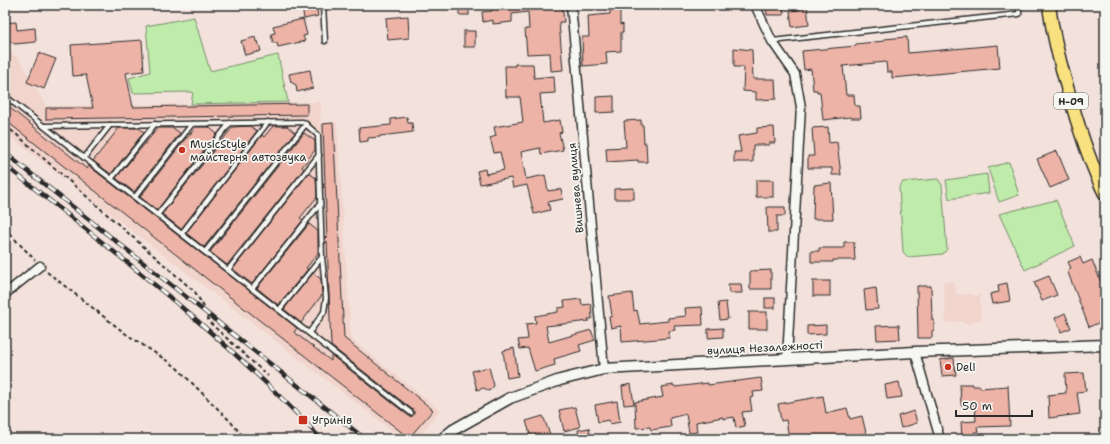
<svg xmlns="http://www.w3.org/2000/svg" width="1110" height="444" font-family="'Shantell Sans',sans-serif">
  <rect width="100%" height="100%" fill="#f3e2dc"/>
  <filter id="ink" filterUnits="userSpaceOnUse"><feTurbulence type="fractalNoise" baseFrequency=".025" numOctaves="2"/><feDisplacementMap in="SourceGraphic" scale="8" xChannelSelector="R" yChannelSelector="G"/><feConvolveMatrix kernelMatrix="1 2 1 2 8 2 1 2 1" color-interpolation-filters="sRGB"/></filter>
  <g filter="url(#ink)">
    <g fill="#f1d4cc">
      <polygon points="5,49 19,58 46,106 321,102 320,123 337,122 351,339 440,410 418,439 403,439 5,133"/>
      <polygon points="943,282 955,282 956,295 973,294 973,296 980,295 981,320 973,321 973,323 963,324 963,321 946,323"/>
    </g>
    <g fill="#bfecaa" stroke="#758c6a">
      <polygon points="194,17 210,71 278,55 288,102 191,104 193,92 133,93 129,78 150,72 146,26"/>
      <polygon points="1009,162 1019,195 999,202 988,168"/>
      <polygon points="987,174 989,193 949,199 946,180"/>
      <polygon points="938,179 942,185 947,249 943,254 908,257 903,252 899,187 903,182"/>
      <polygon points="1056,200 1075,246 1025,270 999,214"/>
    </g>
    <g fill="#edb3a7" stroke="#2b2b2b">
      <polygon points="306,5 316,5 318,16 304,19 302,6"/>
      <rect x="459" y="5" width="10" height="10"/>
      <polygon points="491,5 562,5 564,22 559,22 563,70 551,71 550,53 527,54 525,29 529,29 528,12 512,14 512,22 493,24 493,20 483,22 482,12 492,11"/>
      <polygon points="610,5 620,5 620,25 623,24 623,32 621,32 621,51 606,52 607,64 583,66 582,37 589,37 588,16 610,14"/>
      <polygon points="766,5 783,5 784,15 767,15"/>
      <polygon points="799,5 807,5 809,25 792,27 790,11 799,10"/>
      <polygon points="408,16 409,38 388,40 386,18"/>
      <polygon points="303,19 307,35 303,36 305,41 278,47 277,43 273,43 271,34 275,33 273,26"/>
      <polygon points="16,22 17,30 35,28 36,42 15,44 5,39 5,23"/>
      <rect x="464" y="31" width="11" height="16"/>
      <polygon points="255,37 256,42 258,41 261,51 245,55 241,41"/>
      <polygon points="907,37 908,53 998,45 1000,68 892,78 892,72 887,72 886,62 843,66 846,95 854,95 855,106 860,106 861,118 851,118 851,117 823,120 820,92 817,92 817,90 813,90 811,69 804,70 802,51 856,46 856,44 884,41 884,39"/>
      <polygon points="142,40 144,71 126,73 133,107 307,104 307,115 46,119 46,108 93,108 86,75 73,76 71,45"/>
      <polygon points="734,48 752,50 753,79 775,79 776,99 756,100 756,92 743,91 744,67 734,67"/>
      <polygon points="39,53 56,59 44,89 27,82"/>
      <polygon points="515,64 533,64 534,78 554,76 555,93 540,94 543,123 560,120 562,132 559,133 563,150 541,154 540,148 521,152 526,179 545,175 548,191 561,189 563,199 548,202 550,210 534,214 527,185 513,188 511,178 480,184 477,171 485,169 486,174 504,170 500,152 494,153 490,138 496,136 494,127 523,122 520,97 506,97 505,66 515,66"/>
      <polygon points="310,70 313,88 297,92 296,85 291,82 289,74"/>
      <polygon points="614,96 614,112 596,113 596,97"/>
      <polygon points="5,104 87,169 89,166 297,328 294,332 331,361 331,355 409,416 412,416 414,414 413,410 331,346 327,241 325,244 325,236 327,238 325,186 323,188 323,184 325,185 323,124 333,123 344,338 433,410 409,438 5,120"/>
      <polygon points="407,117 408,123 412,123 413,132 380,136 380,137 368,138 368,141 360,142 359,128 391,125 391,119"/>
      <polygon points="641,120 641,125 643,125 644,143 646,143 647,162 638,162 638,160 607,162 606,148 626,147 624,121"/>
      <polygon points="250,126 257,131 181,229 162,214 233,127"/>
      <polygon points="273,126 287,126 295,133 204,247 186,233 262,135 264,137"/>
      <polygon points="196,127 209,127 217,134 157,210 140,197 186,138 187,138"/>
      <polygon points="774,127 775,143 769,143 769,145 753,145 753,162 734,162 734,152 741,152 738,136 757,133 757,128"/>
      <polygon points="828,127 829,143 837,142 841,175 832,175 832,168 808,168 808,156 814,156 812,128"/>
      <polygon points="119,128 139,128 144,132 111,174 93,161"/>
      <polygon points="158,128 173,128 180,133 134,192 116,178"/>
      <polygon points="304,133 315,141 315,150 302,167 304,169 227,265 210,252"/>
      <polygon points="1057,151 1069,180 1050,188 1037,159"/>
      <polygon points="309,173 316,178 317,197 300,218 303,220 252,284 233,269"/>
      <rect x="756" y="180" width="17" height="17"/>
      <polygon points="831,183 833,219 813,219 814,185"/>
      <polygon points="634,188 634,199 614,199 614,189"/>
      <polygon points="767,207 785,207 785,216 777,216 777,232 768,232"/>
      <polygon points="309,224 318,231 318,253 306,268 308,269 278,305 257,288"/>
      <polygon points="844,242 854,242 855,260 833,260 833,262 811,262 811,251 819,251 819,248 844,248"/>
      <polygon points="1080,257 1083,264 1092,260 1105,292 1105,320 1089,327 1067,270 1071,268 1068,262"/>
      <polygon points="771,270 771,289 750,289 750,271"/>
      <polygon points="313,273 321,279 322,295 301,323 284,309"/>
      <polygon points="1049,276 1057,295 1042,301 1034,282"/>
      <rect x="813" y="281" width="17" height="15"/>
      <polygon points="1007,283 1010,301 992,304 990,294 999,292 998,285"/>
      <polygon points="728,284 741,284 742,293 729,293"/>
      <polygon points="917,286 931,286 932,320 934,320 934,330 932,331 932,338 918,338"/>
      <polygon points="876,288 878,309 866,310 864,290"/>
      <polygon points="632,293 634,311 637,310 640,324 668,321 668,318 686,316 685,308 702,307 703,325 674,326 675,330 669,331 669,338 622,342 621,326 611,328 609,317 612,316 609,296"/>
      <rect x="765" y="298" width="10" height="10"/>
      <polygon points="581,299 582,305 591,304 592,319 588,319 589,321 546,326 549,342 591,330 595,340 579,345 581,351 554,359 555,365 535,371 528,348 520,349 518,340 528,339 526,324 536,323 535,316 558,312 558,308 565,307 564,301"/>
      <polygon points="726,302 728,319 720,320 718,303"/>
      <rect x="749" y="312" width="18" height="17"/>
      <polygon points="1065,313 1071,328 1061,332 1055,318"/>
      <polygon points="826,325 826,334 807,335 807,326"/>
      <polygon points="899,325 900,339 877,340 876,326"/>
      <polygon points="723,328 723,337 708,338 708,329"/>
      <polygon points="514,348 518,376 507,378 503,351"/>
      <polygon points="954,358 956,375 942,376 940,360"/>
      <polygon points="489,367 494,386 489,391 484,388 477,390 472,371"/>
      <polygon points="1084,373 1086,391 1077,392 1080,414 1049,418 1048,395 1066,393 1065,374"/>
      <polygon points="761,378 763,391 753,392 754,397 750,398 752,411 742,412 745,426 736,428 734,417 723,419 723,417 696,422 697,432 689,433 686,414 670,418 671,427 651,430 650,427 636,428 635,402 663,397 661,387 674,385 675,387 708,383 708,385"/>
      <polygon points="899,382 902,397 887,399 885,385"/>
      <polygon points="631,384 634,404 624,405 622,386"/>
      <polygon points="960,384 972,384 972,386 980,386 980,388 1008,386 1010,426 977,427 978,432 974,432 975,439 962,439 961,422 976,421 975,405 961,405"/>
      <polygon points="823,396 826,413 847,408 850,419 862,416 866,433 858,435 858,438 853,439 789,439 786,420 781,421 778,404"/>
      <polygon points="617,401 620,422 610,424 609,420 598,422 595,405"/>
      <polygon points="575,407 580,427 564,431 559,410"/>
      <polygon points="914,411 917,423 901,428 898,416"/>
      <polygon points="543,416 551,437 540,439 538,434 531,437 526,421"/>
      <polygon points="589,428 591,439 579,439 578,430"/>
    </g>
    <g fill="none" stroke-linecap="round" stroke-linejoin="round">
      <g stroke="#2b2b2b" stroke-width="7">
        <g id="service">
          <polyline points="323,5 325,41"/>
          <polyline points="772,41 1019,14 1019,5"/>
          <polyline points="5,96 411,413"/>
          <polyline points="45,126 303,122 318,135 322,257 326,298 324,312 309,333"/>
          <polyline points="85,157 110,125"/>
          <polyline points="112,178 155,124"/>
          <polyline points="135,197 192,124"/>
          <polyline points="158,214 230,123"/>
          <polyline points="182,233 268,122"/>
          <polyline points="205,252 306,124"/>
          <polyline points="228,270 319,155"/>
          <polyline points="252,289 320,204"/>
          <polyline points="279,310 322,257"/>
        </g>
      </g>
      <g stroke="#2b2b2b" stroke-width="11">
        <g id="minor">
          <polyline points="571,5 604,369"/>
          <polyline points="755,5 772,41 795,74 801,107 787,359"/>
          <polyline points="5,294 40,266"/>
          <polyline points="915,352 940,439"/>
        </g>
      </g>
      <g stroke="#2b2b2b" stroke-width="13">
        <polyline id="tertiary" points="442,439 453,430 510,398 560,380 604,369 915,352 1105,345"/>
      </g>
      <g stroke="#2b2b2b" stroke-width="15">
        <path id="primary" d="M1049,5c4,34 13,66 23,99 9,31 19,61 33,90"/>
      </g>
      <g stroke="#2b2b2b" stroke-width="2" stroke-dasharray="4 3" stroke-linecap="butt">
        <polyline points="5,126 16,134 195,292 204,307 205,311 209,322 268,376"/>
        <polyline points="5,229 35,260"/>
        <polyline points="47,272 126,334 175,366 230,421 245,439"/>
      </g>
      <use href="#service" stroke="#f6f6f2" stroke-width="4"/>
      <use href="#minor" stroke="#f6f6f2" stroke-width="8"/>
      <use href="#tertiary" stroke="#f6f6f2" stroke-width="10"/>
      <use href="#primary" stroke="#fae180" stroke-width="12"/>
      <g stroke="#2b2b2b" stroke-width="4.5">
        <g id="rail">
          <polyline points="5,153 365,439"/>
          <path d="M5,165c109,87 221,171 316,274"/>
        </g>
      </g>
      <use href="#rail" stroke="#f6f6f2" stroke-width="3" stroke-dasharray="9" stroke-linecap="butt"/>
    </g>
  </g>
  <g fill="#c8321e" stroke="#f6f6f2" stroke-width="1.5">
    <circle cx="182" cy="150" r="4"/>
    <circle cx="948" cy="367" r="4"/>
    <rect x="298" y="415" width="10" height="10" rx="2"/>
  </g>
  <g text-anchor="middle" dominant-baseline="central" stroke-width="3.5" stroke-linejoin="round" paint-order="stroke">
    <rect fill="#f6f6f2" stroke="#686867" stroke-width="1" x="1054" y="93" width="34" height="16" rx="3"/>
    <g font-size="10" font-weight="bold" fill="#2b2b2b">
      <text x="1071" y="101">Н-09</text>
    </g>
    <g font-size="11" fill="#2b2b2b" stroke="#f6f6f2" text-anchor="start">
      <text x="190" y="144">MusicStyle<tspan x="190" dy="13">майстерня автозвука</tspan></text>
      <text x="956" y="367">Deli</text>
      <text x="312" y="420">Угринів</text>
    </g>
    <g font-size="11" fill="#2b2b2b" stroke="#f6f6f2">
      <text transform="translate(576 188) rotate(-95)">Вишнева вулиця</text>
      <text transform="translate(765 348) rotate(-3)">вулиця Незалежності</text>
    </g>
  </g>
  <rect width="1110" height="444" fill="none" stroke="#f6f6f2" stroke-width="20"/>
  <rect x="10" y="10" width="1090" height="424" fill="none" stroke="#2b2b2b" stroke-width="1.5" filter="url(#ink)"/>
  <path d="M956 410v6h76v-6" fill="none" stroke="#2b2b2b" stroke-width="2"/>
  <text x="962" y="410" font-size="12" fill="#2b2b2b" stroke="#f6f6f2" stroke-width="3" paint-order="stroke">50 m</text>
</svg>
